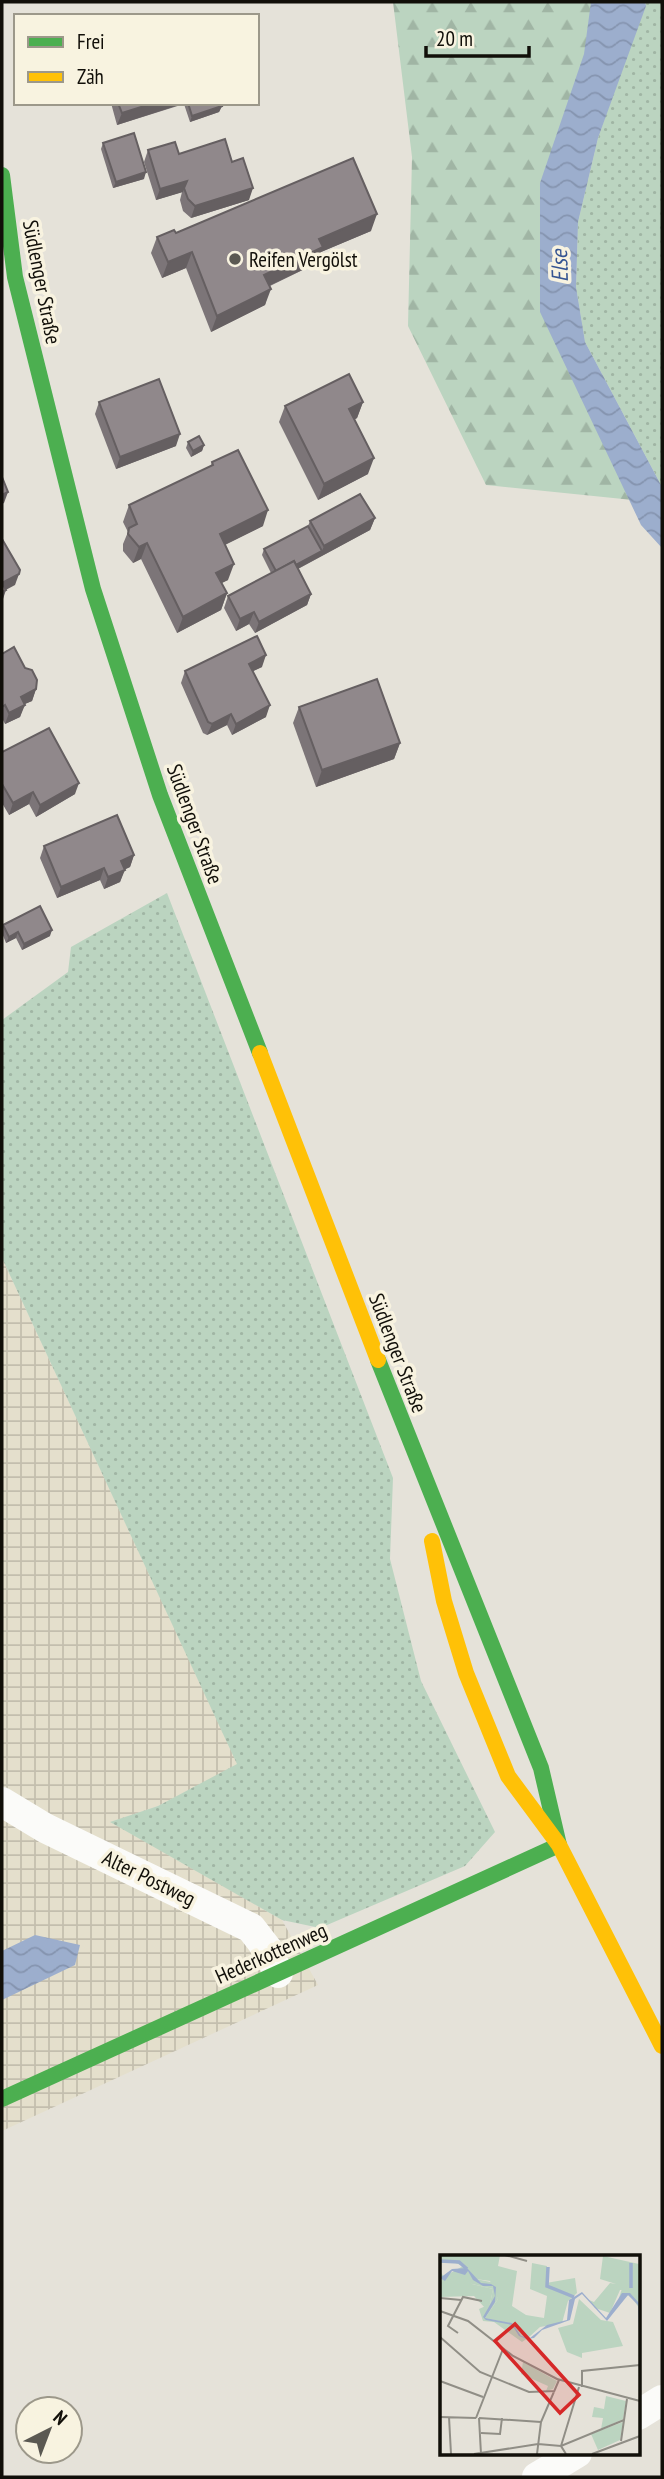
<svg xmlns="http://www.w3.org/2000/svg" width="664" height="2479" font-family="'PT Sans Narrow',sans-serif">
  <defs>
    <pattern id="industrial-grid" width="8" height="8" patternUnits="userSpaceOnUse" patternTransform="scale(1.75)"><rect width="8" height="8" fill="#e4dfcc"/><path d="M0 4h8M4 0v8" fill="none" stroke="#c3beae"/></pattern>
    <pattern id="grass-dots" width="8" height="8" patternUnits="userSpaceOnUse" patternTransform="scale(1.75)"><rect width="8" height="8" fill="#bbd4c0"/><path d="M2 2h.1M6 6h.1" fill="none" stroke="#a0b5a4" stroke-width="1.8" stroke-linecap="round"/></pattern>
    <pattern id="forest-firs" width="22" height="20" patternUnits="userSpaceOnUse" patternTransform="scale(1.75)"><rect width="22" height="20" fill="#bbd4c0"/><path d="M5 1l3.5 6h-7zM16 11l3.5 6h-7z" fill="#a0b5a4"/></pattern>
    <pattern id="water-waves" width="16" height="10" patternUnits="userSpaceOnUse" patternTransform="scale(1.75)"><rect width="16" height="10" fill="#9caecd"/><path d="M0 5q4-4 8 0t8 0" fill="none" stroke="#8594af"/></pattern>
  </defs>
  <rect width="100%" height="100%" fill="#e5e2d9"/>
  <polygon fill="url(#industrial-grid)" points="2,1258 238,1765 158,1806 111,1822 282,1920 318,1985 2,2131"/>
  <g fill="url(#grass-dots)">
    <polygon points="645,2 662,2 662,487 585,342 576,287 578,222 598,138"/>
    <polygon points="167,893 393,1478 390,1559 421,1681 495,1832 465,1866 320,1928 282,1920 110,1822 158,1806 237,1764 2,1258 2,1020 68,972 71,947"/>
  </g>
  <polygon fill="url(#forest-firs)" points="393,2 645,2 598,138 578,222 576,287 585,342 662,487 662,503 486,485 408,326 412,157"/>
  <g fill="url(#water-waves)">
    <polygon points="591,2 645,2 646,6 598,138 578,222 576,287 585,342 662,487 662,548 641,525 540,312 540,183 584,54"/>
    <polygon points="35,1935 80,1945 75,1965 2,2000 2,1951"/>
  </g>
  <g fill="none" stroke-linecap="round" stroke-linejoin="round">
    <g stroke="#fbfbf9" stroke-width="30">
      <polyline points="2,1802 45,1828 251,1928 268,1950 278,1973"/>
      <polyline points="638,2415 662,2400"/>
      <polyline points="537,2477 577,2453"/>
    </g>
    <g stroke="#4caf50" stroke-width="16">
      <polyline points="2,175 15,277 93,589 160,795 260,1053"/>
      <polyline points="378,1360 541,1768 559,1845"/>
      <polyline points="2,2099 559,1845"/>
    </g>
    <g stroke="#ffc107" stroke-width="16">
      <polyline points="260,1053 378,1360"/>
      <polyline points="432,1541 444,1601 466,1673 508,1776 559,1845 662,2046"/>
    </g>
  </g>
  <g fill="#7c7578">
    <polygon points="111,103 221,103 222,106 219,112 190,122 184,104 117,125"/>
    <polygon points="103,143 144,179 113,188 101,149"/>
    <polygon points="148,150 232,162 249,200 191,218 183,211 180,200 182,192 156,200 144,162"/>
    <polygon points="371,231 321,252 317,263 270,286 265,305 211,332 186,268 162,278 151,253 157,237 176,233"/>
    <polygon points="99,402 176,446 116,469 95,414"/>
    <polygon points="363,402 357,418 354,420 368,474 318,500 279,422 285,406"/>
    <polygon points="188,442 204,445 202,451 191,457 186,448"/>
    <polygon points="212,462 263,526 225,545 228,580 221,583 227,593 221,610 177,633 141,559 133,563 123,551 123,544 128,532 123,522 129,505 211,466"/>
    <polygon points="375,518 370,530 298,569 311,594 307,605 255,633 249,624 236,631 224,608 228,596 271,573 262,555 264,549 308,526 310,521"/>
    <polygon points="2,654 36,689 32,701 24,704 20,717 5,724 2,718"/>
    <polygon points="262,667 253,671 266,717 232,735 227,725 207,735 203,733 181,683 185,671"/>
    <polygon points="299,707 400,743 394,759 316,787 293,723"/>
    <polygon points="2,752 75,794 36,817 29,804 9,815 2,803"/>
    <polygon points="44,846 134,855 130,867 124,870 120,882 104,889 100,880 57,898 40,858"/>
    <polygon points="3,925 50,936 22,950 16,938 6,943 2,933"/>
  </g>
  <g fill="#655f61">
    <polygon points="154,103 185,103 117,125 122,113"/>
    <polygon points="222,106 219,112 190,122 192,116"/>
    <polygon points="146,172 144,179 113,188 116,182"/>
    <polygon points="187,181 183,192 156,200 160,189"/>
    <polygon points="253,188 249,200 191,218 195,206"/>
    <polygon points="377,214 371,231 321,252 317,263 258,291 264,275 319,239"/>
    <polygon points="192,252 186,268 162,278 168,262"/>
    <polygon points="271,289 265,305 211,332 217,316"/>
    <polygon points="363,402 357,418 343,425 349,409"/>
    <polygon points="180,434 176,446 116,469 120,457"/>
    <polygon points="204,445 202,451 191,457 193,451"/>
    <polygon points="374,458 368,474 318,500 324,484"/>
    <polygon points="8,492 4,503 2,504 2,495"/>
    <polygon points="268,510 263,526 214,550 220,534"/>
    <polygon points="375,518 370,530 275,581 278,574 322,551 324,546"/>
    <polygon points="147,543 141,559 133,563 139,547"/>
    <polygon points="234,564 228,580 210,589 216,573"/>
    <polygon points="19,574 15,585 2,592 2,583"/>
    <polygon points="6,590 2,602 2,592"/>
    <polygon points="227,593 221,610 177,633 183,617"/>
    <polygon points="311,594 307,605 255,633 259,622"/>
    <polygon points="254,612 249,624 236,631 240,619"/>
    <polygon points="266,655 262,667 245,675 249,664"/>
    <polygon points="36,689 32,701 16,708 21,697"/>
    <polygon points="25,705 20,717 5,724 9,713"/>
    <polygon points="270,705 266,717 232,735 236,724"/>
    <polygon points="231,714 227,725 207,735 212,724"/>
    <polygon points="400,743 394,759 316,787 322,770"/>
    <polygon points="79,783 75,794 36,817 40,805"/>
    <polygon points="33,792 29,804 9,815 13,803"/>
    <polygon points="134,855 130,867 116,873 121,861"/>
    <polygon points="104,868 100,880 57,898 61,887"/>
    <polygon points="125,870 120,882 104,889 108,877"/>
    <polygon points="52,930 50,936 22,950 24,944"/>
    <polygon points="18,932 16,938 6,943 9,937"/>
  </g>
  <g fill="#90888b" stroke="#655f61" stroke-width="2">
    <polygon points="118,103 154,103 122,113"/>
    <polygon points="188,103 221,103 222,106 192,116"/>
    <polygon points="134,133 146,172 116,182 103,143"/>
    <polygon points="225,139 232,162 243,158 253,188 195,206 188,199 184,188 187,181 160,189 148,150 175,142 179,154"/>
    <polygon points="353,158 377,214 319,239 323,247 264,275 271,289 217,316 192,252 168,262 157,237 174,230 176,233"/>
    <polygon points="349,374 363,402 349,409 374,458 324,484 285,406"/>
    <polygon points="159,379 180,434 120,457 99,402"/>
    <polygon points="199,436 204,445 193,451 188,442"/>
    <polygon points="238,450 268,510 220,534 234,564 216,573 227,593 183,617 147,543 139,547 128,534 129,528 137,524 129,505 213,465 212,462"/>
    <polygon points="2,477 8,492 2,495"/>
    <polygon points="360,494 375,518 324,546 310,521"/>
    <polygon points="308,526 322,551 296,565 294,561 276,571 264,549"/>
    <polygon points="2,539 20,570 19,574 2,583 6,590 2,592"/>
    <polygon points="294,561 311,594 259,622 254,612 240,619 228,596"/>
    <polygon points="257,636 266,655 249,664 270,705 236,724 231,714 212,724 208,722 185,671"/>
    <polygon points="14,647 25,668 32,670 37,680 36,689 21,697 25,705 9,713 5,705 2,707 2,654"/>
    <polygon points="377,679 400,743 322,770 299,707"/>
    <polygon points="49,728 79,783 40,805 33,792 13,803 2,784 2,752"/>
    <polygon points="117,815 134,855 121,861 125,870 108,877 104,868 61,887 44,846"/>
    <polygon points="40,906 52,930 24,944 18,932 9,937 3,925"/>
  </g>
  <circle fill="#5b5952" stroke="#f8f3e0" stroke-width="2.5" cx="235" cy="259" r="7"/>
  <g text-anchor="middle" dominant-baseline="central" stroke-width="7" stroke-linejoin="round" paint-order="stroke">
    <g font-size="21" fill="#110f09" stroke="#f8f3e0" text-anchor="start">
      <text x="249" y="259">Reifen Vergölst</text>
    </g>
    <g font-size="21" fill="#110f09" stroke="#f8f3e0">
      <text transform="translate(42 282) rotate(79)">Südlenger Straße</text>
      <text transform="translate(195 824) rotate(70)">Südlenger Straße</text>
      <text transform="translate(398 1353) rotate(69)">Südlenger Straße</text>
      <text transform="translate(149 1878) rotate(26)">Alter Postweg</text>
      <text transform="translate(271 1953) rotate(-24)">Hederkottenweg</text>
    </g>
    <g font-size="23" font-style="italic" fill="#345492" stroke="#f8f3e0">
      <text transform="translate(559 266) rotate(-92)">Else</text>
    </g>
  </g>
  <g transform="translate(440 2255)">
    <rect width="200" height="200" fill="#e5e2d9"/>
    <path d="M0,0h60l-2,11 19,5 -5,35 14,9 18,3 3,-22 -17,-7 2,-26 15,3 -1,17 29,-5 2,15 -9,8 -6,22 -22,4 -12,11 -14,-14 -29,-6 13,-19 -8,-18 -14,-2 -8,-12zM163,1l36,8v25l-19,1 -10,23 -15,-5 -6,-8 5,2 16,-19 6,1 -16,-5zM12,17h9l11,12 21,5 -3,15 -5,4 -11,-12 -34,1v-18l2,3zM139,44l22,21 12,2 10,24 -41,7v5l-15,-6 -9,-24 15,-4zM83,107l34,19 -4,8 -7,2 2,-5 -27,-12zM166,141l20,5 -3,18 -22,10 2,-11 -11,-1 2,-10 10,2zM183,167l-3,18 -22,10 -7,-16z" fill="#bbd4c0"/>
    <path d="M0,0l28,6 8,18 19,4 3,16 -13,19 27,5 16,15 -6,4 -28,-20 -11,-1 -4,-12 11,-5 3,-15 -25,-6 -13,-12 -1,7 -12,4 -2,-11 4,6 19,-11 -15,-6 -8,3z" fill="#bbd4c0"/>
    <path d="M190,8l9,3v42l-9,-13 -11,3z" fill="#bbd4c0"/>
    <path d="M27,13l14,15 10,1 5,3 -1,15 -10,16 27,5 9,13 9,2 17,-13 20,-5 2,-20 13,-8 24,26 16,-25h8l9,10v30l-1,-28 -10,-10 -21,26 -25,-27 -7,5 -5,21 -28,10 -8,8 -7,1 -8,-3 -7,-11 -26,-5 -3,-3 12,-21 -2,-10h-10l-10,-6 -5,-9 -3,4 -13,-4 -7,10 -5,-3 12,-9z" fill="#9caecd"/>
    <path fill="none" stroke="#9caecd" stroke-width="3.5" d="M0,6l19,1 8,7M108,12l-1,19 27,11M191,33v-25"/>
    <path fill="none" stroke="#908e86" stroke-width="2" d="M65,0l22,6M0,43l21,2M0,56l28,10 45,35 46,24M18,78l-10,-7 15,-29 19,4M0,82l40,35 49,20 26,-1M117,124l83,22M0,126l43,16M142,132v-16l58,-6M0,162l36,1M9,162l2,37M36,163l27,-69M39,163l62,4M39,163l2,36M41,178l19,1 2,-16M181,186l6,-42M34,199l64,-10 23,2 63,-26M97,199l4,-32 18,-42M126,199l-5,-8 18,-59M152,199l48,-18"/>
    <path fill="#d62828" fill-opacity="0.15" stroke="#d62828" stroke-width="3.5" d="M75,69l64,71 -19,18 -65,-72z"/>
    <rect width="200" height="200" fill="none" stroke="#110f09" stroke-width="3.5"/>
  </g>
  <rect width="664" height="2479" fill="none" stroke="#110f09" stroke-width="7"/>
  <rect x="14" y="14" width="245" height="91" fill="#f8f3e0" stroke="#9c988a" stroke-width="2"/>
  <rect x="28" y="37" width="35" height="10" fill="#4caf50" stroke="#9c988a" stroke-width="2"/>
  <text x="77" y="49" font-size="21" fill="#110f09">Frei</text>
  <rect x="28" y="72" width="35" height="10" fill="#ffc107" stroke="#9c988a" stroke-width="2"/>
  <text x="77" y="84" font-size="21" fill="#110f09">Zäh</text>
  <g transform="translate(49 2430) rotate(42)"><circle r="33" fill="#f8f3e0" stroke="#9c988a" stroke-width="2"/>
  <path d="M0-5L12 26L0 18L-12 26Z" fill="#5b5952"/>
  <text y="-10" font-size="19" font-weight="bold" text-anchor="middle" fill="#110f09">N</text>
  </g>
  <path d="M426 46v10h103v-10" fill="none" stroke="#110f09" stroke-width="3.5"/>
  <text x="436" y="46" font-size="21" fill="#110f09" stroke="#f8f3e0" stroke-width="5" paint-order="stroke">20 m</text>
</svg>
